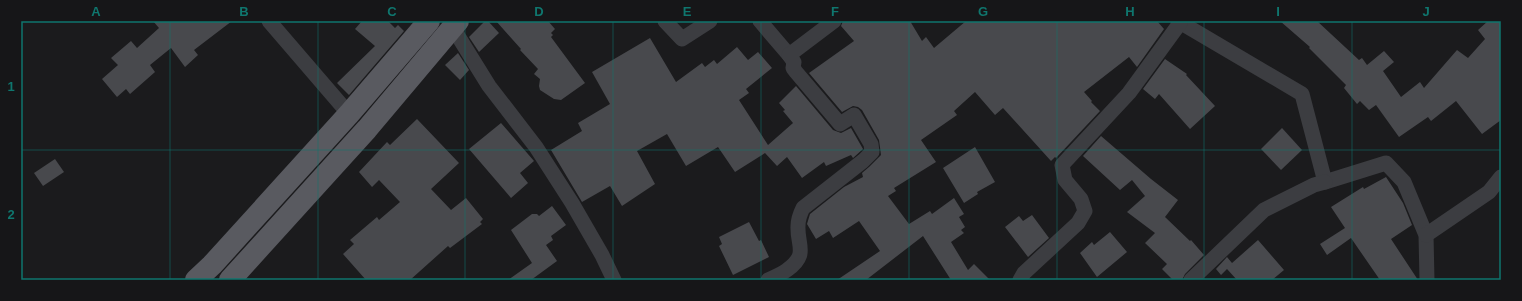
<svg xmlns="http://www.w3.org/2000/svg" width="1522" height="301" font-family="Arial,sans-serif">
  <rect width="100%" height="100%" fill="#1b1b1d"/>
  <g fill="#48494d">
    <polygon points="153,21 232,21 194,50 198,55 185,67 171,48 150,65 155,72 130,94 126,89 117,97 102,79 118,65 111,58 131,41 137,48 159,28"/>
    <polygon points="362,21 388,21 395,28 398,25 404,31 349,95 337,83 375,46 355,29"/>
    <polygon points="485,21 488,21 499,33 479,52 469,37"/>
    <polygon points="496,21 548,21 555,29 551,33 553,35 551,37 585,83 561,100 554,99 540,90 539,86 540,79 534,74 538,69 520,50 521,49"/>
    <polygon points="843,21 910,21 922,41 926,37 934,48 966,21 1157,21 1164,29 1137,67 1129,57 1084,92 1092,101 1091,102 1100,111 1056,158 1055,157 1051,161 1003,108 995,115 975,92 954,111 957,115 921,140 936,162 894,188 896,191 888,196 909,224 930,211 932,214 954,198 964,214 959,217 965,227 961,230 964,233 951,242 968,270 974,264 990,280 951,280 923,236 866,280 837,280 880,251 859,221 833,238 829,231 816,239 807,224 810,214 844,187 863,177 862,173 869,167 881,155 879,140 862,110 858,107 853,106 842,112 809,73 854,41 841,26"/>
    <polygon points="1280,21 1317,21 1359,60 1362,58 1367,65 1384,51 1394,62 1383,71 1401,97 1420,82 1424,88 1457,50 1468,58 1485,39 1478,30 1488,21 1501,21 1501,120 1482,134 1456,101 1431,121 1428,117 1399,137 1376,105 1369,110 1360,101 1357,104 1344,88 1346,85 1309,48 1310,47"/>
    <polygon points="650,38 676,82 702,63 705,67 714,60 717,64 737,47 748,60 758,52 772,68 746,89 749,93 739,100 768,145 793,123 783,111 785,110 779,103 796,86 833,130 841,133 851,128 863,149 853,158 851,155 826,166 824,162 802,178 787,157 777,166 765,153 735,172 718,147 686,166 667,134 637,151 655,184 622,206 610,186 582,202 551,150 582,131 578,123 610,104 592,72"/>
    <polygon points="458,53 469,70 460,80 445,65"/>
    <polygon points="1165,59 1187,74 1186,75 1215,106 1190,129 1159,94 1155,99 1143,89"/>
    <polygon points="417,119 459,163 431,189 451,210 466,198 483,219 480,222 482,224 450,248 448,246 410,280 366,280 343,254 354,244 350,240 377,217 379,220 400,202 379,180 372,187 359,172 387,142 390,145"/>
    <polygon points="501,123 534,161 520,173 528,183 511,198 469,149"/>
    <polygon points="1282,128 1302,150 1281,170 1261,149"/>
    <polygon points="1101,136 1151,179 1178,200 1165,217 1190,241 1191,240 1204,255 1185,274 1182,280 1173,280 1162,269 1167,264 1145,243 1155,233 1127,212 1145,196 1132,180 1120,190 1083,156"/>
    <polygon points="975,147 995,182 977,192 978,194 964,203 943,168"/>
    <polygon points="55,159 64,172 43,186 34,173"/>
    <polygon points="1386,177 1403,203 1412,225 1391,239 1418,280 1380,280 1351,238 1327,255 1320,244 1345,228 1331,207 1363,187 1364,189"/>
    <polygon points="552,206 566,225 551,236 553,240 546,245 557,261 531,280 508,280 532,263 511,230 532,214 537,214 539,216"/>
    <polygon points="1032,215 1049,238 1028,257 1005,227 1019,216 1023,221"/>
    <polygon points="749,222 759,241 761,240 769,257 733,275 719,246 722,244 719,237"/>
    <polygon points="1110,232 1127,252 1097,277 1080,253 1092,242 1094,245"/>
    <polygon points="1258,240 1284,270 1272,280 1237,280 1227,269 1221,275 1216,269 1227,257 1232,263"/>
  </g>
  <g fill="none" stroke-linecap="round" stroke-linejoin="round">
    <g stroke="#3c3d41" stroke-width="15">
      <polyline points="269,21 349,114"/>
      <polyline points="665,21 682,39 710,21"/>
      <polyline points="760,21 789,55"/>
      <polyline points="1178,21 1302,94 1325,182 1386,163 1404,182 1426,235 1427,280"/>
      <polyline points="453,28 489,86 536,147 572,203 602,255 614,280"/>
      <polyline points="1426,235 1489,192 1501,177"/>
      <path d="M768,280c6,-3 14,-6 19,-10 22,-16 10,-24 11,-44 0,-7 2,-12 5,-18l60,-47 9,-9 -1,-8 -17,-29 -14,9 -44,-52 -3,-4 1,-6 -5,-7 45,-34"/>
      <polyline points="1020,280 1024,273 1078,223 1085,211 1081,199 1065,180 1062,165 1129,93 1180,23"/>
      <polyline points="1191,280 1264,210 1314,185 1325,182"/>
    </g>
    <g stroke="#595a60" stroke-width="22">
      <polyline points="196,280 212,265 349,114 429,21"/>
      <polyline points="230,280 367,129 458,21"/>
    </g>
  </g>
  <path fill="none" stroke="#0f766e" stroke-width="1" stroke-opacity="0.55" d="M170,21v259M318,21v259M465,21v259M613,21v259M761,21v259M909,21v259M1057,21v259M1204,21v259M1352,21v259M21,150h1480"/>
  <rect width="1522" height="301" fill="none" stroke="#161618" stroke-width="44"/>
  <rect x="22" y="22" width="1478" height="257" fill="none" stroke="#0f766e" stroke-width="1.5"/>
  <g font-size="13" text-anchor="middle" font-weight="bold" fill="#0f766e">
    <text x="96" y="16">A</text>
    <text x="244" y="16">B</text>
    <text x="392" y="16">C</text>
    <text x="539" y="16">D</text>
    <text x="687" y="16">E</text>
    <text x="835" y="16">F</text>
    <text x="983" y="16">G</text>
    <text x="1130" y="16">H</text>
    <text x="1278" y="16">I</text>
    <text x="1426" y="16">J</text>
    <text x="11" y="91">1</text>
    <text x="11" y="219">2</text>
  </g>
</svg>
